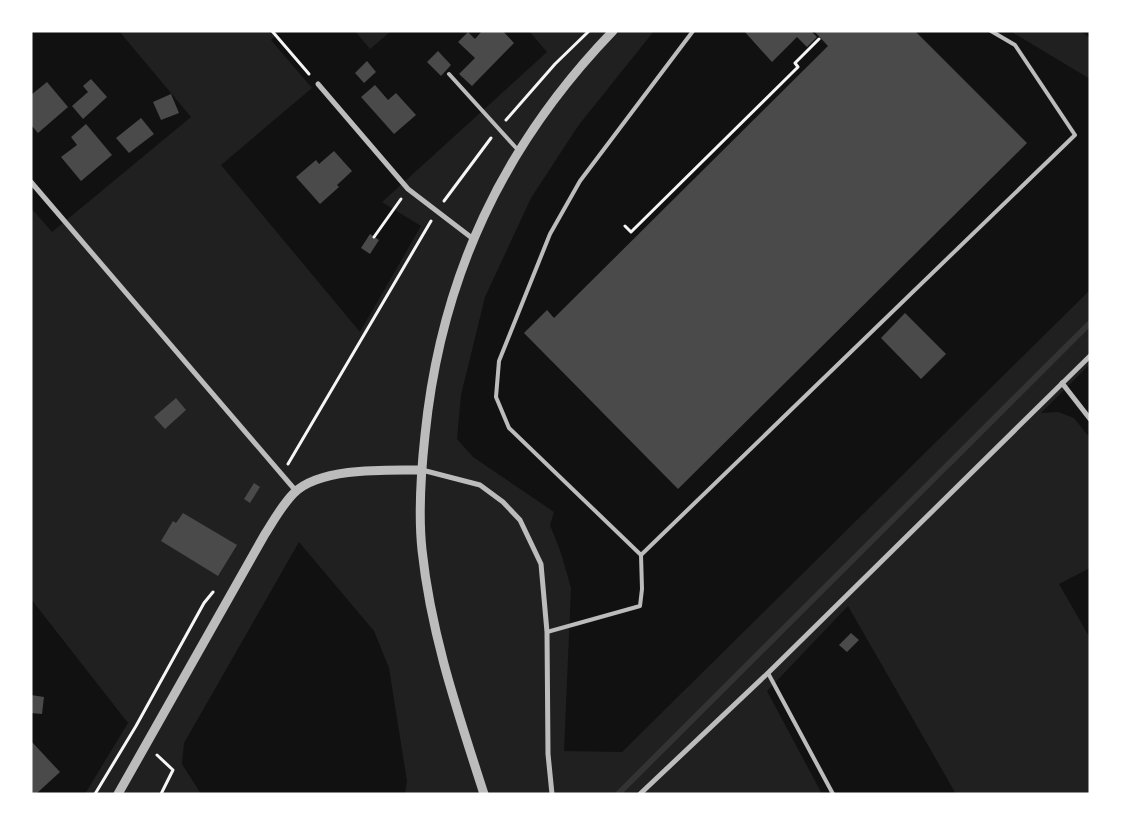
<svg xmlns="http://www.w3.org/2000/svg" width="1121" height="825" font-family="Ubuntu,sans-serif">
  <rect width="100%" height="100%" fill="#111"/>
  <g fill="#202020">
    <polygon points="119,31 280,31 271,40 312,88 221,165 360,332 421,226 382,202 547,52 529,31 654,31 578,126 531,198 485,297 461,395 457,439 473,457 554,512 550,525 561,553 571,588 564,751 622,752 1090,290 1090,364 1041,413 1058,412 1074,418 1090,438 1090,568 1059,584 1090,638 1090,794 956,794 848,606 767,691 822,794 405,794 407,781 389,668 374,631 299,542 184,743 182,764 201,794 85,794 128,723 31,599 31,208 52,232 191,117"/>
    <polygon points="355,31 391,31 370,49"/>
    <polygon points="1010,31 1080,31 1090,38 1090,79"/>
  </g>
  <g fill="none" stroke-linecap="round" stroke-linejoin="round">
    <polyline stroke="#333" stroke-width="6" points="618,794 1090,323"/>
  </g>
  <g fill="#4a4a4a">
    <polygon points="482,31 503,31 514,43 472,86 459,74 475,58 458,42 468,32 475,39"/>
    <polygon points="744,31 811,31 817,37 807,47 797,37 772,62"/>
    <polygon points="814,31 915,31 1027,143 678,489 524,333 547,310 554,318 828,46"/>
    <polygon points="438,51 451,65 441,76 427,62"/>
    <polygon points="367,61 376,72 364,83 355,73"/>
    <polygon points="91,79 107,97 83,119 72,106 88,92 83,86"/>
    <polygon points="47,82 68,107 38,133 31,125 31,95"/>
    <polygon points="375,85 388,100 396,93 416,115 394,134 361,97"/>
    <polygon points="171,94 179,113 161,120 153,102"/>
    <polygon points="141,118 154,134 129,153 116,138"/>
    <polygon points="86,124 112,155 81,181 61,157 77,145 71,137"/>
    <polygon points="334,151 352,171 337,185 339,187 320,204 296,177 316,160 319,164"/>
    <polygon points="370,234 379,240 370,254 361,248"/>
    <polygon points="905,313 946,354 921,379 881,338"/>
    <polygon points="176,398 186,410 165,429 154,417"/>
    <polygon points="254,483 260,487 250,503 244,499"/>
    <polygon points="183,513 237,545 218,576 161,541 173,521 176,523"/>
    <polygon points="851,633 859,640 847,652 839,645"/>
    <polygon points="31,695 44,697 42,714 31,713"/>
    <polygon points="31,741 60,772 36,794 31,794"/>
  </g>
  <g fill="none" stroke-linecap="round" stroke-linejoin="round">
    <g stroke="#f5f5f5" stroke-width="3">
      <polyline points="272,31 309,74"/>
      <polyline points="506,120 555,64 589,31"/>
      <polyline points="444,201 491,138"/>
      <polyline points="625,226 631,232 798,67 795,63 819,39"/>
      <polyline points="374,237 401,199"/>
      <polyline points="288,464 431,221"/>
      <polyline points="157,755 173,770 161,794"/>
      <polyline points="95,794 136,726 204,603 213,592"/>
    </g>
    <g stroke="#bcbcbc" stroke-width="4">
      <polyline points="693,31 580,181 550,234 499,361 496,397 509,428 641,555 1075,135 1015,45 991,31"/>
      <polyline points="449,74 518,150"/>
      <polyline points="547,632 640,606 642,589 641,555"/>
      <polyline points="768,673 833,794"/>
    </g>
    <g stroke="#bcbcbc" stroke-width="5">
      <polyline points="318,84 408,189 472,238"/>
      <polyline points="31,182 296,491"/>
      <polyline points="1062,383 1090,419"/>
      <polyline points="422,470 480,485 503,502 520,520 541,564 547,632 548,754 552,794"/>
      <polyline points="640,794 768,673 1090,356"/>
    </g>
    <g stroke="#bcbcbc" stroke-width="9">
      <path d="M118,794l147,-260c9,-14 17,-29 29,-41 26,-26 93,-23 127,-23"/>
      <path d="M484,794c-26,-81 -53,-159 -62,-244 -4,-38 -1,-78 3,-115 16,-158 78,-290 188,-404"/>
    </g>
  </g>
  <rect width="1121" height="825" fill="none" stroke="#ffffff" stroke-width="65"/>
</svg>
